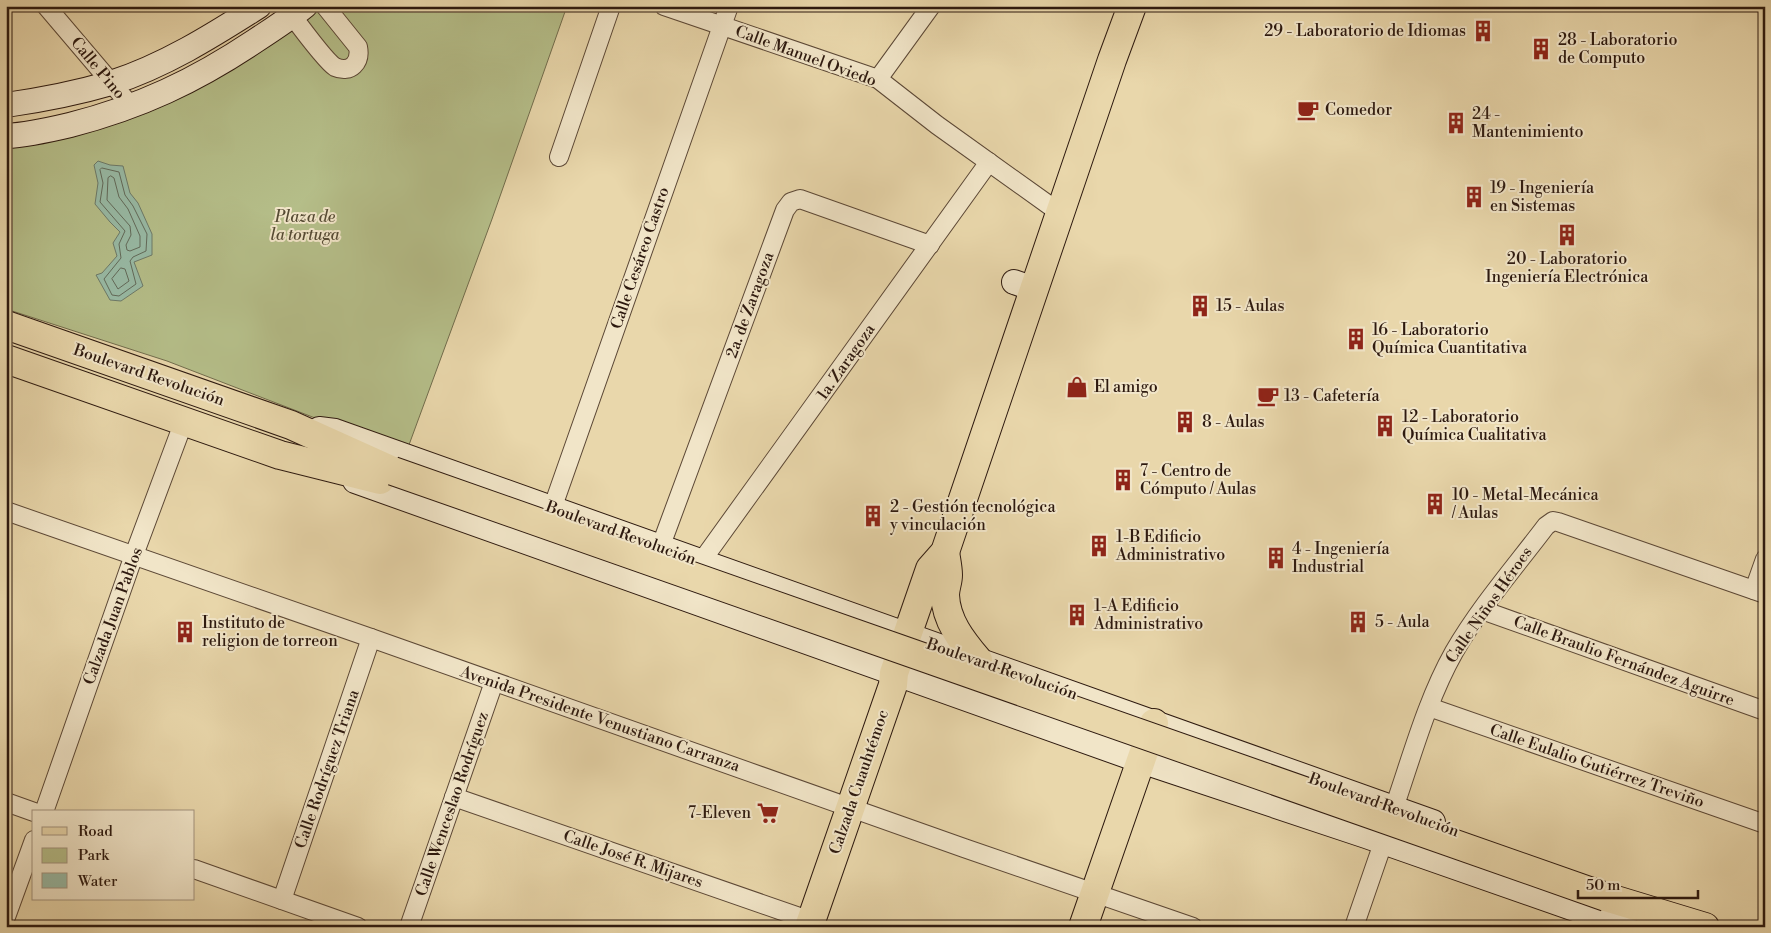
<svg xmlns="http://www.w3.org/2000/svg" width="1771" height="933" font-family="'Libre Bodoni',serif">
  <rect width="100%" height="100%" fill="#e9d7ab"/>
  <filter id="stains"><feTurbulence type="fractalNoise" baseFrequency=".004" numOctaves="4"/><feColorMatrix values="0 0 0 0 .2 0 0 0 0 .09 0 0 0 0 .02 0 0 0 .5 -.17"/></filter>
  <radialGradient id="worn" r=".72"><stop offset=".6" stop-color="#630" stop-opacity="0"/><stop offset="1" stop-color="#630" stop-opacity=".3"/></radialGradient>
  <path fill="#b5be89" stroke="#716c4c" d="M326,6h241l-75,213 -86,234 -239,-92 -161,-52v-161c42,-8 82,-17 122,-31 12,-3 25,-6 36,-12 57,-27 108,-66 162,-99z"/>
  <polygon fill="#98baa5" stroke="#6d7a69" points="98,161 110,165 123,166 130,193 138,203 152,234 152,255 134,262 143,286 121,301 110,300 96,275 102,273 117,256 113,243 120,232 110,222 95,204 98,183 94,165"/>
  <g fill="none" stroke-linecap="round" stroke-linejoin="round">
    <g stroke="#626a5a" stroke-width="1">
      <polygon points="102,168 119,172 125,195 133,206 147,234 146,251 133,257 130,261 136,284 119,296 112,295 104,279 121,258 119,244 125,231 100,202 103,183 100,170"/>
      <polygon points="111,176 114,178 119,197 128,209 140,236 140,247 130,251 127,250 126,245 131,235 130,226 107,200 108,178"/>
      <polygon points="121,268 125,269 129,281 118,289 112,279"/>
    </g>
    <g stroke="#5c4836" stroke-width="20">
      <g id="street">
        <polyline points="46,6 131,106"/>
        <path d="M285,6c9,12 40,55 50,61 16,7 26,-5 23,-20l-33,-41"/>
        <polyline points="664,6 878,79 937,125 1060,213"/>
        <polyline points="878,79 931,6"/>
        <polyline points="559,157 611,6"/>
        <polyline points="552,509 729,6"/>
        <polyline points="6,511 371,638 964,848 1193,927"/>
        <polyline points="660,548 785,210 791,202 800,199 930,245"/>
        <polyline points="701,562 989,162"/>
        <polyline points="1754,590 1765,559"/>
        <polyline points="1482,610 1765,711"/>
        <polyline points="1429,707 1765,824"/>
        <polyline points="454,797 811,921"/>
        <polyline points="6,802 34,812"/>
        <path d="M1394,808c18,-52 33,-108 60,-156 26,-45 61,-85 92,-126l7,-5 5,1 207,72"/>
        <polyline points="44,812 134,555 184,421"/>
        <polyline points="194,869 358,927"/>
        <polyline points="282,900 371,638"/>
        <polyline points="6,917 34,840"/>
        <polyline points="409,927 494,682"/>
        <polyline points="1354,927 1383,843"/>
      </g>
    </g>
    <g stroke="#2d190f" stroke-width="26">
      <g id="secondary">
        <path d="M6,105c35,-5 71,-12 105,-22 53,-17 101,-47 148,-77"/>
        <path d="M6,136c21,-1 43,-6 64,-11 70,-18 125,-44 185,-84 17,-11 34,-22 50,-35"/>
        <polyline points="1014,282 1034,289"/>
        <polyline points="319,429 335,431 1433,822"/>
        <polyline points="355,481 1141,761 1366,836 1626,927"/>
      </g>
    </g>
    <g stroke="#2d190f" stroke-width="30">
      <g id="primary">
        <polyline points="6,325 291,425 393,471"/>
        <polyline points="6,359 280,455 380,480"/>
        <path d="M945,552c1,7 3,16 3,23 0,7 -3,13 -3,20 1,26 17,46 33,65"/>
        <polyline points="1606,897 1705,927"/>
        <polyline points="809,927 893,685 894,673 930,569 945,552 1112,60 1132,6"/>
        <polyline points="1083,927 1154,723"/>
      </g>
    </g>
    <use href="#street" stroke="#f1e5c8" stroke-width="18"/>
    <use href="#secondary" stroke="#f1e5c8" stroke-width="24"/>
    <use href="#primary" stroke="#e9d7ab" stroke-width="28"/>
    <g stroke="#2d190f" stroke-width="30" stroke-linecap="butt">
      <polyline id="primary-bridge" points="393,471 1606,897"/>
    </g>
    <use href="#primary-bridge" stroke="#e9d7ab" stroke-width="28"/>
  </g>
  <defs>
    <g id="building-bare" transform="scale(1.725)"><path d="M-4-6H4V6H1V3H-1V6H-4ZM-2.5-4.3h1.7v1.8h-1.7ZM.8-4.3h1.7v1.8H.8ZM-2.5-1h1.7V.8h-1.7ZM.8-1h1.7V.8H.8Z" fill="#8f2418" stroke="#f1e5c8" stroke-width="2.5" paint-order="stroke"/></g>
    <g id="cafe-bare" transform="scale(1.725)"><path d="M-5.5-4.5H6V0H3Q3 3.5 0 3.5H-2.5Q-5.5 3.5-5.5 0ZM3-3.2v2h1.7v-2ZM-6 4.5H4V6H-6Z" fill="#8f2418" stroke="#f1e5c8" stroke-width="2.5" paint-order="stroke"/></g>
    <g id="shop-bare" transform="scale(1.725)"><path d="M-5-2.5h2.3a2.7 3.5 0 0 1 5.4 0H5L5.5 6h-11ZM-1.5-2.5h3a1.5 2.3 0 0 0-3 0Z" fill="#8f2418" stroke="#f1e5c8" stroke-width="2.5" paint-order="stroke"/></g>
    <g id="supermarket-bare" transform="scale(1.725)"><path d="M-6-5.5h2.5l.6 2H6L4.5 2H-2.5L-4.4-4H-6ZM-1.5 3.2a1.3 1.3 0 1 0 .1 0ZM3 3.2a1.3 1.3 0 1 0 .1 0Z" fill="#8f2418" stroke="#f1e5c8" stroke-width="2.5" paint-order="stroke"/></g>
  </defs>
  <g fill-rule="evenodd">
    <use href="#building-bare" x="1483" y="31"/>
    <use href="#building-bare" x="1541" y="49"/>
    <use href="#cafe-bare" x="1308" y="110"/>
    <use href="#building-bare" x="1456" y="123"/>
    <use href="#building-bare" x="1474" y="197"/>
    <use href="#building-bare" x="1567" y="235"/>
    <use href="#building-bare" x="1200" y="306"/>
    <use href="#building-bare" x="1356" y="339"/>
    <use href="#shop-bare" x="1077" y="387"/>
    <use href="#cafe-bare" x="1268" y="396"/>
    <use href="#building-bare" x="1185" y="422"/>
    <use href="#building-bare" x="1385" y="426"/>
    <use href="#building-bare" x="1123" y="480"/>
    <use href="#building-bare" x="1435" y="504"/>
    <use href="#building-bare" x="873" y="516"/>
    <use href="#building-bare" x="1099" y="546"/>
    <use href="#building-bare" x="1276" y="558"/>
    <use href="#building-bare" x="1077" y="615"/>
    <use href="#building-bare" x="1358" y="622"/>
    <use href="#building-bare" x="185" y="632"/>
    <use href="#supermarket-bare" x="768" y="813"/>
  </g>
  <g text-anchor="middle" dominant-baseline="central" stroke-width="4" stroke-linejoin="round" paint-order="stroke">
    <g font-size="16" fill="#2d190f" stroke="#f1e5c8" text-anchor="start">
      <text x="1466" y="31" text-anchor="end">29 - Laboratorio de Idiomas</text>
      <text x="1558" y="40">28 - Laboratorio<tspan x="1558" dy="18">de Computo</tspan></text>
      <text x="1325" y="110">Comedor</text>
      <text x="1472" y="114">24 -<tspan x="1472" dy="18">Mantenimiento</tspan></text>
      <text x="1490" y="188">19 - Ingeniería<tspan x="1490" dy="18">en Sistemas</tspan></text>
      <text x="1567" y="259" text-anchor="middle">20 - Laboratorio<tspan x="1567" dy="18">Ingeniería Electrónica</tspan></text>
      <text x="1216" y="306">15 - Aulas</text>
      <text x="1372" y="330">16 - Laboratorio<tspan x="1372" dy="18">Química Cuantitativa</tspan></text>
      <text x="1094" y="387">El amigo</text>
      <text x="1284" y="396">13 - Cafetería</text>
      <text x="1402" y="417">12 - Laboratorio<tspan x="1402" dy="18">Química Cualitativa</tspan></text>
      <text x="1202" y="422">8 - Aulas</text>
      <text x="1140" y="471">7 - Centro de<tspan x="1140" dy="18">Cómputo / Aulas</tspan></text>
      <text x="1452" y="495">10 - Metal-Mecánica<tspan x="1452" dy="18">/ Aulas</tspan></text>
      <text x="890" y="507">2 - Gestión tecnológica<tspan x="890" dy="18">y vinculación</tspan></text>
      <text x="1116" y="537">1-B Edificio<tspan x="1116" dy="18">Administrativo</tspan></text>
      <text x="1292" y="549">4 - Ingeniería<tspan x="1292" dy="18">Industrial</tspan></text>
      <text x="1094" y="606">1-A Edificio<tspan x="1094" dy="18">Administrativo</tspan></text>
      <text x="1375" y="622">5 - Aula</text>
      <text x="202" y="623">Instituto de<tspan x="202" dy="18">religion de torreon</tspan></text>
      <text x="751" y="813" text-anchor="end">7-Eleven</text>
    </g>
    <g font-size="16" fill="#2d190f" stroke="#f1e5c8">
      <text transform="translate(806 56) rotate(20)">Calle Manuel Oviedo</text>
      <text transform="translate(98 68) rotate(50)">Calle Pino</text>
      <text transform="translate(640 258) rotate(-71)">Calle Cesáreo Castro</text>
      <text transform="translate(750 305) rotate(-70)">2a. de Zaragoza</text>
      <text transform="translate(846 362) rotate(-55)">1a. Zaragoza</text>
      <text transform="translate(149 375) rotate(19)">Boulevard Revolución</text>
      <text transform="translate(621 533) rotate(20)">Boulevard Revolución</text>
      <text transform="translate(1489 605) rotate(-55)">Calle Niños Héroes</text>
      <text transform="translate(113 616) rotate(-70)">Calzada Juan Pablos</text>
      <text transform="translate(1624 661) rotate(20)">Calle Braulio Fernández Aguirre</text>
      <text transform="translate(1002 669) rotate(19)">Boulevard Revolución</text>
      <text transform="translate(600 719) rotate(19)">Avenida Presidente Venustiano Carranza</text>
      <text transform="translate(1597 766) rotate(19)">Calle Eulalio Gutiérrez Treviño</text>
      <text transform="translate(327 769) rotate(-71)">Calle Rodríguez Triana</text>
      <text transform="translate(859 782) rotate(-71)">Calzada Cuauhtémoc</text>
      <text transform="translate(452 804) rotate(-71)">Calle Wenceslao Rodríguez</text>
      <text transform="translate(1384 805) rotate(20)">Boulevard Revolución</text>
      <text transform="translate(633 859) rotate(19)">Calle José R. Mijares</text>
    </g>
    <g font-size="16" font-style="italic" fill="#564b34" stroke="#f1e5c8">
      <text x="305" y="217">Plaza de<tspan x="305" dy="18">la tortuga</tspan></text>
    </g>
  </g>
  <rect width="1771" height="933" fill="none" stroke="#e9d7ab" stroke-width="25"/>
  <rect x="8" y="8" width="1756" height="918" fill="none" stroke="#2d190f" stroke-width="2.5"/>
  <rect x="12" y="12" width="1746" height="908" fill="none" stroke="#2d190f"/>
  <rect x="32" y="810" width="162" height="90" fill="#f1e5c8" stroke="#a3937e"/>
  <rect x="42" y="827" width="25" height="8" fill="#e9d7ab" stroke="#a3937e"/>
  <text x="78" y="836" font-size="15" fill="#2d190f">Road</text>
  <rect x="42" y="848" width="25" height="15" fill="#b5be89" stroke="#a3937e"/>
  <text x="78" y="860" font-size="15" fill="#2d190f">Park</text>
  <rect x="42" y="873" width="25" height="15" fill="#98baa5" stroke="#a3937e"/>
  <text x="78" y="886" font-size="15" fill="#2d190f">Water</text>
  <path d="M1578 890v8h120v-8" fill="none" stroke="#2d190f" stroke-width="2.5"/>
  <text x="1586" y="890" font-size="15" fill="#2d190f" stroke="#f1e5c8" stroke-width="4" paint-order="stroke">50 m</text>
  <rect width="100%" height="100%" filter="url(#stains)"/>
  <rect width="100%" height="100%" fill="url(#worn)"/>
</svg>
